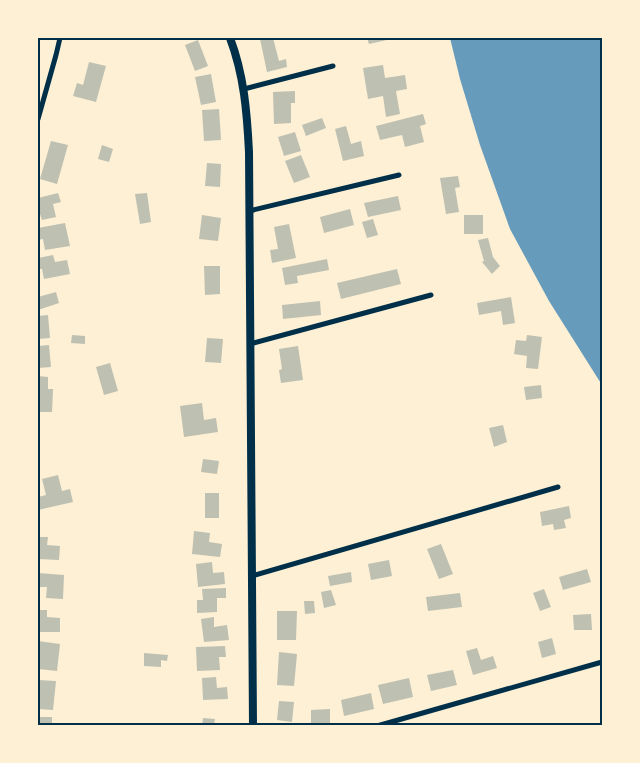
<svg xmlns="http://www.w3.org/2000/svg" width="640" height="763" font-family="'Archivo Narrow',sans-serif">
  <rect width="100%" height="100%" fill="#fdf0d5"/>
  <polygon fill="#669bbc" points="450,38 602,38 602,385 549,301 510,229 480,145 460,79"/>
  <g fill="#bec0b2">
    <polygon points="267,38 273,38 279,61 286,59 287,67 267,72 260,39"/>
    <polygon points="367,38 387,38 387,40 369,44"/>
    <polygon points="198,40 208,66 195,71 185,45"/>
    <polygon points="89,62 106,66 96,102 73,96 77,83 83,85"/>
    <polygon points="383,65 385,78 405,75 407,89 396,91 400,114 386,117 383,96 368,99 363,68"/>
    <polygon points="211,74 216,102 201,105 195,77"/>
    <polygon points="295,91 295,103 291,103 291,123 274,124 273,92"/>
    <polygon points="219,109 221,140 204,141 202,110"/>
    <polygon points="423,114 426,124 420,126 424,142 405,147 402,135 380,140 376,126"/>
    <polygon points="322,118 326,128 306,136 302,125"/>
    <polygon points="346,126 351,144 361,141 364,156 343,161 335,129"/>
    <polygon points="295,132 301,151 284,156 278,137"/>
    <polygon points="51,141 68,145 57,184 40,179"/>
    <polygon points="102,145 113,149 109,162 98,159"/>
    <polygon points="301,155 310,177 294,183 285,161"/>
    <polygon points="207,163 221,164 220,187 205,186"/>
    <polygon points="458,176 460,187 455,188 459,212 446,214 440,178"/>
    <polygon points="58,193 61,202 53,204 56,217 42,220 39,211 38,211 38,198"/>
    <polygon points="147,193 151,222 140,224 135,194"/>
    <polygon points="398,196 401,210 368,217 364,203"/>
    <polygon points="350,209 354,225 324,233 320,217"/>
    <polygon points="202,215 221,218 218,241 199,239"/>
    <rect x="464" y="215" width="19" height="19"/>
    <polygon points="373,219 378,235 367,238 362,222"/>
    <polygon points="65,223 70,246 45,250 43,239 38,240 38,228"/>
    <polygon points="289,224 296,258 272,263 270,250 278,249 274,227"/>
    <polygon points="488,238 493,257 500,266 492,274 482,262 484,261 478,240"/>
    <polygon points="53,255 55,262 67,260 70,274 44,279 42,269 38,269 38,258"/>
    <polygon points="327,259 329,270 297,276 298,283 285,285 282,268"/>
    <polygon points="204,266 220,266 220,294 205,295"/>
    <polygon points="397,269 401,284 341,299 337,283"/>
    <polygon points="56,292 59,303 38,310 38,297"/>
    <polygon points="511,297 515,323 503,325 501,311 479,315 477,303"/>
    <polygon points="320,301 321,315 283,319 282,305"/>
    <polygon points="48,315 50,338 38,339 38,316"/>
    <polygon points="72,335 85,336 85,344 71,343"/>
    <polygon points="527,335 542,337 538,369 526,368 527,356 514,354 516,340 526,341"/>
    <polygon points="207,338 223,339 221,363 205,362"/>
    <polygon points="49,345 51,367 38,368 38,346"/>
    <polygon points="298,346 303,380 281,383 279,370 282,369 279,349"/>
    <polygon points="110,363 118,391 104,395 96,367"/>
    <polygon points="38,376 48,377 48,389 53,389 52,412 38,412"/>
    <polygon points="541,385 542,398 526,400 524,387"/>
    <polygon points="202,403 204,420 216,418 218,432 184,437 180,406"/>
    <polygon points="503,425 507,442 494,447 489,428"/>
    <polygon points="203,459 219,461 217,474 201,472"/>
    <polygon points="58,475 62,491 70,489 73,502 38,510 38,497 46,495 42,479"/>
    <rect x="205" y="493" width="14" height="25"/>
    <polygon points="569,506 571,518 564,520 566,528 554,530 553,524 542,526 540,512"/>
    <polygon points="194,531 210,533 209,542 222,544 220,557 192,554"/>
    <polygon points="38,537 48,537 47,545 60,546 59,560 38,559"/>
    <polygon points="441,544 453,574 439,579 427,549"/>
    <polygon points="389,560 392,576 371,580 368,564"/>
    <polygon points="212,562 213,573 224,572 225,584 198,587 196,564"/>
    <polygon points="587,569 591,582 563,590 559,577"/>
    <polygon points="351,572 352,582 330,586 328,576"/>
    <polygon points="38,573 64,575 63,599 46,598 47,587 38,587"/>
    <polygon points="226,588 226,598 217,598 217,612 197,613 197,600 203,600 202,589"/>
    <polygon points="544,589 551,607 540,611 533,593"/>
    <polygon points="331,590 336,605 324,608 321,592"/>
    <polygon points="460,593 462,607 428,611 426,597"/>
    <polygon points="304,601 314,601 315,613 305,614"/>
    <polygon points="38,610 47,610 47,617 60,618 60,632 38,632"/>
    <polygon points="277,611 297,611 296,640 277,640"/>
    <polygon points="591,614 592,630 574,630 573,615"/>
    <polygon points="214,617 214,627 227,625 229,640 204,642 201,619"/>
    <polygon points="552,638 556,654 542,658 538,642"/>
    <polygon points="38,641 60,644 57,671 38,669"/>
    <polygon points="225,646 226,657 219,657 220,670 197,671 196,647"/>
    <polygon points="477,648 481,660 493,656 497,668 473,675 466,651"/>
    <polygon points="279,652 297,654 294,686 277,685"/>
    <polygon points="144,653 168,655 167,661 161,660 161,667 144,666"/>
    <polygon points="453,670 457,685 431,691 427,675"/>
    <polygon points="216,677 217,688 227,687 228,699 203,700 202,678"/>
    <polygon points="409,678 413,697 383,704 378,685"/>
    <polygon points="38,680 56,681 53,710 38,709"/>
    <polygon points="371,693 374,709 344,716 341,700"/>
    <polygon points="279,701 294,702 292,722 277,720"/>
    <polygon points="330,709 330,725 311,725 311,710"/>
    <rect x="38" y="717" width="14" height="9"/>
    <polygon points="203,718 215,719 214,726 202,726"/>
  </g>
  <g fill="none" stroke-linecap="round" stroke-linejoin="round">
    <g stroke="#003049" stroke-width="5">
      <polyline points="244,89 333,66"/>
      <polyline points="38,119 56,55 60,38"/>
      <polyline points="249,211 399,175"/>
      <polyline points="250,344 431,295"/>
      <polyline points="252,576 558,487"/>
      <polyline points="377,726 602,662"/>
    </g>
    <path stroke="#003049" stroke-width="8" d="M230,38c14,37 17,74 19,114l4,574"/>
  </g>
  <rect width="640" height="763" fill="none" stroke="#fdf0d5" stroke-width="78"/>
  <rect x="39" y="39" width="562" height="685" fill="none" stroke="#003049" stroke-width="2"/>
</svg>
